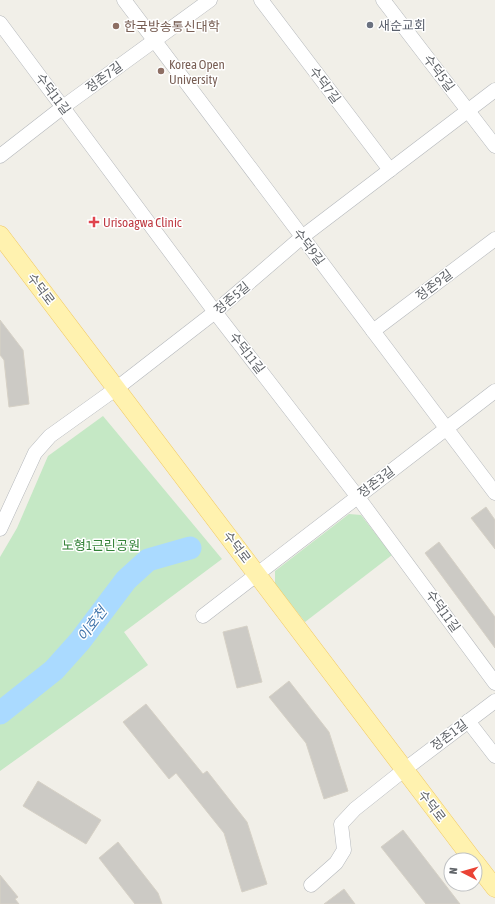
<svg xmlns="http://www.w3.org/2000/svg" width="495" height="904" font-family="'Asap Condensed','Noto Sans KR',sans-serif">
  <rect width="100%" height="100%" fill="#f1efe8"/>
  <g fill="#c5e8c5">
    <polygon points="103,416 222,559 124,632 148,665 0,771 0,557 17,528 48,456"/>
    <polygon points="349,514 361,515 392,555 305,622 275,584 275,571"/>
  </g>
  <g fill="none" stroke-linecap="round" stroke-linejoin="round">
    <polyline stroke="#aadaff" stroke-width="23" points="0,713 54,670 80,641 126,580 148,560 190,548"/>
  </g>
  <g fill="#cccac5" stroke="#d6d1c6">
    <polygon points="0,320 23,350 29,404 9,407 4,360 0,355"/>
    <polygon points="486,507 495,520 495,549 471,518"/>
    <polygon points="439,542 495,617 495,648 425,553"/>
    <polygon points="247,626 262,682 237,688 223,632"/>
    <polygon points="289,681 329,732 348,791 324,799 306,743 269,697"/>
    <polygon points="146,704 203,774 207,771 247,822 267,884 242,892 224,833 176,773 169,779 123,722"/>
    <polygon points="38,781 101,820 86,844 23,806"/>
    <polygon points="403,830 460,904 426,904 381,847"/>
    <polygon points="118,842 158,893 162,904 135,904 99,858"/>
    <polygon points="0,875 18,897 15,899 19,904 0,904"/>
    <polygon points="344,889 355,904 324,904"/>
  </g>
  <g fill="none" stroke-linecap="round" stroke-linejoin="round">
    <g stroke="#b5b8bc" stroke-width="15">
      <g id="minor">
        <polyline points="124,0 495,493"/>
        <polyline points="261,0 390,170"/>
        <polyline points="383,0 495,146"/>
        <polyline points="0,23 215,312 357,496 495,683"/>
        <polyline points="0,156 63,107 210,0"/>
        <polyline points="373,331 495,239"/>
        <polyline points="0,529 35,453 50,436 117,388 215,312 302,237 495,90"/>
        <polyline points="203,616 495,391"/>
        <polyline points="468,721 495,756"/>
        <polyline points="311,885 336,863 344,850 341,824 355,809 404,770 495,701"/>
      </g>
    </g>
    <g stroke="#f2c960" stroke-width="19">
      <g id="major">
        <polyline points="0,235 473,860"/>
        <polyline points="475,862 495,888"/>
      </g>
    </g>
    <use href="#minor" stroke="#fff" stroke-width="14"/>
    <use href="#major" stroke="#fff2af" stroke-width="18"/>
  </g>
  <circle fill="#6b7280" stroke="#fff" stroke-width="1.5" cx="370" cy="25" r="4"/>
  <g fill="#8d6e63" stroke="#fff" stroke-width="1.5">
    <circle cx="116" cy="26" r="4"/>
    <circle cx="161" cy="71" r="4"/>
  </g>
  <path fill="#e0444e" stroke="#fff" stroke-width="1.5" d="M92 216h4v4h4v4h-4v4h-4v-4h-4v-4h4z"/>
  <g text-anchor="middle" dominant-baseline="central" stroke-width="3" stroke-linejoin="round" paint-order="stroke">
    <g font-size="13" fill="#5b616d" stroke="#fff" text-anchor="start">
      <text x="378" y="25">새순교회</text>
    </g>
    <g font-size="13" fill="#785e54" stroke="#fff" text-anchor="start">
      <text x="124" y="26">한국방송통신대학</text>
      <text x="169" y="64">Korea Open<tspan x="169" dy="15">University</tspan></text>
    </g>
    <g font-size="13" fill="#5f6368" stroke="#fff">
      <text transform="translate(439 73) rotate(53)">수덕5길</text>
      <text transform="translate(104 77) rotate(-36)">정존7길</text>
      <text transform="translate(325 85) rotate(53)">수덕7길</text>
      <text transform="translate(53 94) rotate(53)">수덕11길</text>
      <text transform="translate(309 247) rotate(53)">수덕9길</text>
      <text transform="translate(434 285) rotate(-37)">정존9길</text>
      <text transform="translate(41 289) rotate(53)">수덕로</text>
      <text transform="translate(232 298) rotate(-40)">정존5길</text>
      <text transform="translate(247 353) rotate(52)">수덕11길</text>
      <text transform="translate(376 482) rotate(-37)">정존3길</text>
      <text transform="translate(237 547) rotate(53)">수덕로</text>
      <text transform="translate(443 611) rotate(54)">수덕11길</text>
      <text transform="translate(449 735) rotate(-37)">정존1길</text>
      <text transform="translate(432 806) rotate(53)">수덕로</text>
    </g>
    <g font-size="13" fill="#be3a42" stroke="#fff" text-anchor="start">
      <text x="103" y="222">Urisoagwa Clinic</text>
    </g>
    <g font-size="13" fill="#348238" stroke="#fff">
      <text x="101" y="545">노형1근린공원</text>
    </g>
    <g font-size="14" font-style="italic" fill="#4174aa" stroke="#fff">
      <text transform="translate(92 624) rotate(-53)">이호천</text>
    </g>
  </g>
  <g transform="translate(463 872) rotate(276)"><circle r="19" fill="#ffffff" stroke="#bfc1c3"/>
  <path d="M0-3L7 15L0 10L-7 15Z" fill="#ea4335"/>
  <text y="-6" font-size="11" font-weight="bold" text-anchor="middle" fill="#5f6368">N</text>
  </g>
</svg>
